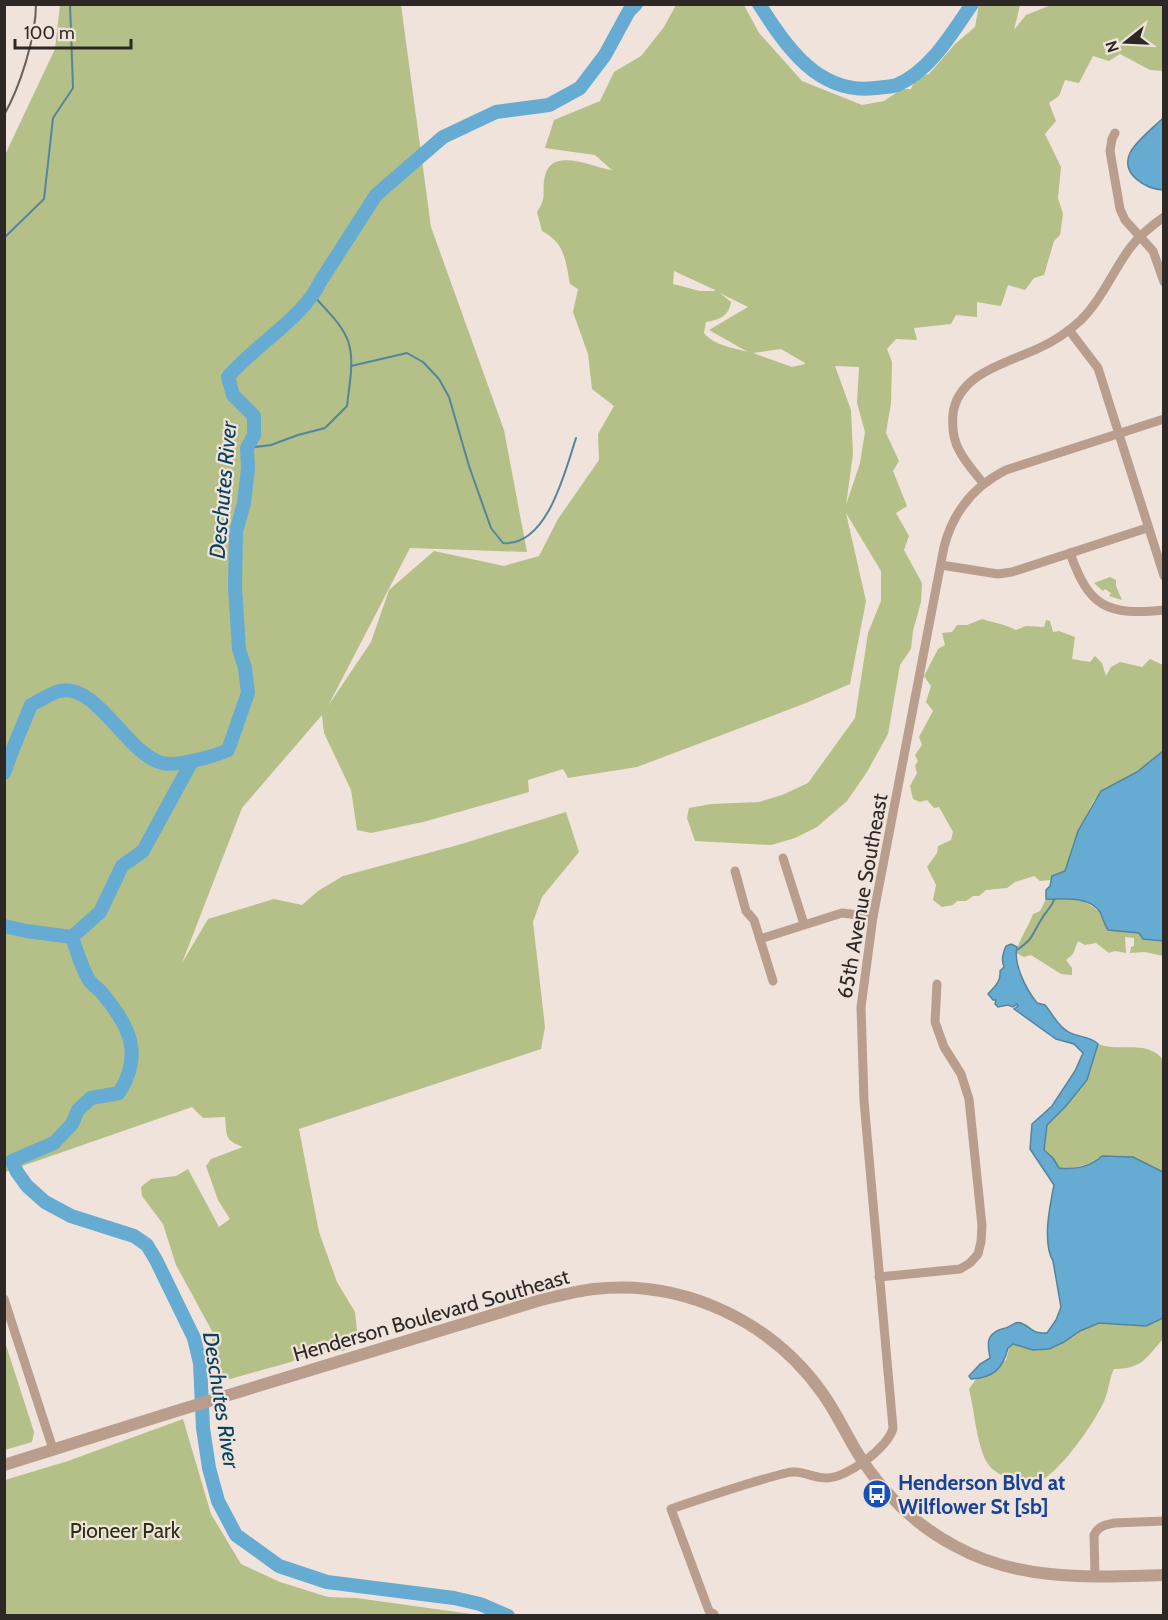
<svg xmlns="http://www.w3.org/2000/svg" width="1168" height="1620" font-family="Cabin,sans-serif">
  <rect width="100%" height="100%" fill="#efe3db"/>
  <g fill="#b4c087" fill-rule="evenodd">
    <path d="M60,5h341l30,222 73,203 23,122 -117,-4 -82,158 43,-64 18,-52 45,-39 70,15 35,-10 19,-37 41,-59 -1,-26 16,-28 -22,-17 -4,-35 -15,-42 5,-23 -8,-5c-5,-24 -4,-40 -28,-53l-5,-19c11,-16 4,-20 8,-36 7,-30 48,-8 67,-6l-17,-15 -50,-7 9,-28 46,-19 14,-29 27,-16 23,-29 12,-22h68l15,28 43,48 60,24 22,-4 18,-12h9l5,-12 13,-3 26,-30 20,-17 4,-22h41l-6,25 12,-15 25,-10h112v66l-13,-1 -30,-16 -11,7 -16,-5 -14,27 -14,-3 -6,16 -10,7 7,18 -11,13 16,33 -3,31 5,16 -3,21 -6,6 -10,34 -10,3 -9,12 -17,-5 -7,21 -24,-4v15l-21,-2 -5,9 -37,4 3,12 -21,-1 -9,10 5,13 -1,41 -5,30 13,28 -6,10 14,35 -11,7 13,23 -5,14 18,33 -1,19 -8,29 -2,18 -11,16 -12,69 -21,38 -20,29 -30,26 -22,11 -24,7 -76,-4 -8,-23 2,-10 22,-4 48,-2 23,-7 26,-12 47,-65 13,-85 13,-32v-30l-35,-58 20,88 -16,83 -44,19 -169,64 -69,11 -5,-9 -35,11 1,12 -106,30 -52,11 -14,-3 -6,-40 -27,-57 -2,-18 -80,93 -60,155 26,-44 66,-20 28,6 16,-14 25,-15 115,-31 108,-33 13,40 -37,45 -9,25 12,105 -4,22 -242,80 20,103 18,50 18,30 3,28 -15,11 -27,-1 -25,12 -61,17 -10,-2 -8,-18v-28l-36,-66 -13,-41 -21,-28 -1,-9 10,-8 25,-3 12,-7 31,58 11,-8 -12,-19 -12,-34 5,-7 32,-12c-19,-7 -16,-11 -18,-30l-22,1 -11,-11 -187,65 -1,-1015 51,-108zM674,271l41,19v1h-15l-27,-7zM720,293l28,14 -39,23 39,22c-14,-4 -35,-7 -44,-19l2,-11c13,-2 23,-6 25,-20zM781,349l24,14v1l-13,3 -39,-14zM835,366l24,1 -2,36 8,29 -5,31 -14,42 7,-51 -2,-44z"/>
    <polygon points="1110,577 1116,580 1116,586 1122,600 1109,596 1111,593 1105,589 1103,591 1094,583"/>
    <path d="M982,619c12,4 23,5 34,11l10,-4 18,1 2,-7 4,1 3,11 6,-1 16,6 -3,22 18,3 5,-6 7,7 4,13 5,-9 9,-5 22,5 8,-8 13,6v86l-26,21 -36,19 -8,11 -19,39 -9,30 -13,5 -1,4 -11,1 -6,-5 -19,6 -8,6 -21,2 -7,6h-6l-7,5h-9l-4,4 -11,2 -9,-7 3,-15 -9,-18 10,-14 1,-7 13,-6 2,-8 -14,-25 -5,1 -7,-8 -7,2 -7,-3 -3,-13 7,-13 -2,-7 3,-5 -3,-6 7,-10 -3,-8 14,-26 -7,-9 5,-16 -7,-10 14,-27 7,-4 -3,-12 10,-1 5,-7h10z"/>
    <path d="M1046,899l36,1 17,11 9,19 31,3 5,6 19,2v15l-18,-4 -15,1 1,-6 3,-1v-8l-9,-1 1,16 -11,-2 -6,2 -13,-10 -11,2 -7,-4 -5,13 -7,6 6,8v7l-11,-1 -30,-19 -7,2 -8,-4c3,-14 12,-25 17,-39l7,-3z"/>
    <path d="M1098,1044c23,9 49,-6 66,17l-1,111 -30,-15h-19l-45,12 -11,-1 -5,-10 -9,-8 3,-25 19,-19 21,-26z"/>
    <path d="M1163,1318v21c-17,19 -21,30 -49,30 -5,10 -5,20 -9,30 -9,22 -47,77 -69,84 -10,3 -17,0 -26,-4 -8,-3 -17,-8 -22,-15 -11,-16 -14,-56 -19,-75l7,-10 10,-2 20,-17 4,-15 5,-1 18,6 31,-8 16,-11 19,-8 47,3z"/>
    <polygon points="4,1339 34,1432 32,1442 5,1450"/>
    <polygon points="183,1419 211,1514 241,1564 280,1582 328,1597 356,1598 479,1615 5,1615 5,1480 68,1461"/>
  </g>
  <g fill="#66abd2" stroke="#55849e" stroke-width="1.5">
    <path d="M1163,118v72c-16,-1 -43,-15 -33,-37 5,-11 24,-26 33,-35z"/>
    <path d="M1163,751v190l-20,-2 -4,-6 -31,-3c-4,-6 -5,-12 -8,-18 -11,-17 -37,-12 -54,-13v-9l4,-4 2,-10 13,-5 13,-40 23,-40 36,-19z"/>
    <path d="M1011,944l6,3c-4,17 9,42 20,56l8,2c7,8 12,20 22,26 10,7 22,4 31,13l-11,36 -21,26 -19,19 -3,25 9,8 6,10c14,2 32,-1 43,-12l31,1 30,15v146l-17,8 -47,-3 -19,8 -16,11 -15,7 -16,1 -20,-6 -5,4c-5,20 -14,30 -37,31l-2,-3 11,-12 10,-6c-2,-12 -5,-22 9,-28 5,-2 6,-1 9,-3 6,-2 7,-6 13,-4 12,5 10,11 26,10l9,-13 5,-13 -8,-46c-11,-19 -3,-56 1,-76l-24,-36 2,-25 20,-18 23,-35 8,-18 -9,-9 -18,-5 -42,-30 4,-3 -1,-2 -4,3 -5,-2 -10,2 -3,-3 1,-4h-3l-5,-6c7,-8 13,-12 12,-23l4,-4c-3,-8 -1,-14 2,-21z"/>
  </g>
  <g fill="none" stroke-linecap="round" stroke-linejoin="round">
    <g stroke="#55849e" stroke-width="2">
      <polyline points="4,238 44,199 53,118 73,88 70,4"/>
      <path d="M351,366l56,-13 16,9 16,17 10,18 20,69 22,62 12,15c44,4 62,-71 73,-105"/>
      <path d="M247,448l24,-3 27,-10 27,-7 22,-22c2,-21 8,-45 1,-65 -6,-17 -23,-32 -34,-45"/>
      <path d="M1017,950c17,-12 14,-14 24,-30 4,-8 10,-12 13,-20"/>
      <polyline points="4,1157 12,1161"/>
    </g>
    <g stroke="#66abd2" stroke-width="14">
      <path d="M759,4c27,42 59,91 116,84 7,-1 16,-1 22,-3 34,-15 55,-52 75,-81"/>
      <path d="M4,773l8,-22 19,-46c9,-4 19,-12 29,-14 36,-9 67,63 102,72 14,4 53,-7 66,-13l20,-57 -3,-25 -6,-19 -4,-62 1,-55 8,-29 4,-35 -1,-20 7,-13v-19l-21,-21 -5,-18c26,-31 77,-61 92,-95l56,-87 67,-58 53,-25 53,-7 31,-17 25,-33 24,-44 7,-7"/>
      <path d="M4,926l22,5 46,6c5,14 9,30 17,43 3,5 9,8 13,13 27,32 42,61 17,100l-28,5 -13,12 -6,14 -18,19 -42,18 5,11 10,14 18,16 26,14 63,20 13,9 9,15 38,78 6,25 3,65 6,40 9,33 18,34 43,31 48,16 127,16 26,6 28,12"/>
      <polyline points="72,937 100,912 122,866 143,851 192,761"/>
    </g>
    <g stroke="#ba9e8d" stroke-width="9">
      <polyline points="1115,133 1112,139 1110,151 1120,209 1125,220 1153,251 1164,282"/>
      <polyline points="1069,330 1098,368 1164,576"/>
      <path d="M983,483c-8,-10 -18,-21 -24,-33 -6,-11 -7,-24 -6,-36 5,-41 55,-51 86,-66 16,-7 30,-17 42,-28 21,-21 32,-49 49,-72 9,-12 21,-22 34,-31"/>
      <path d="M1070,553c19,54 37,63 94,57"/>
      <polyline points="941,565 998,574 1012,572 1147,528"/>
      <polyline points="783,858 804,924"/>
      <polyline points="735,871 746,911 754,920 773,981"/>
      <polyline points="760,939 842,913 873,917"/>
      <polyline points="879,1277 960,1269 970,1263 978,1254 981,1242 982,1226 969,1099 961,1074 944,1047 935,1022 937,984"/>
      <polyline points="4,1299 53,1449"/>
      <path d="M1095,1577l-1,-42c4,-9 11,-10 20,-12l50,-2"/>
      <path d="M714,1614l-5,-3 -38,-102c38,-13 76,-26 115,-36 14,-4 26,5 40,5 20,1 63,-31 67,-50l-29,-327 -3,-94 12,-90 71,-370c9,-35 30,-61 62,-77l158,-51"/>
    </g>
    <path stroke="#ba9e8d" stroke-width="12" d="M4,1465l169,-53 368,-112c17,-4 35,-9 53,-11 89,-10 178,32 229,105 15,21 25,45 39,66 24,36 55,66 93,86 65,36 137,31 209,29"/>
    <path stroke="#67605c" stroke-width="2" d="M4,115c16,-28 32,-78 32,-111"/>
  </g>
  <defs>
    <g id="bus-disc" transform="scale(1.5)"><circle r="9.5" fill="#1a4fb4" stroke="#efe3db"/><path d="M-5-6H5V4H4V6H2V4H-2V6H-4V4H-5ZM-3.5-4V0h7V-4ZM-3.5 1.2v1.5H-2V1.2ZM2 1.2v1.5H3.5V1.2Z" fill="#fff"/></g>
  </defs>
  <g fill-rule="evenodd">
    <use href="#bus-disc" x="877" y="1494"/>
  </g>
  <g text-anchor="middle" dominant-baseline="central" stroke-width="4.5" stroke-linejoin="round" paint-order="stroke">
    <g font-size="21" fill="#2d2825" stroke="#efe3db">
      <text transform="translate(862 896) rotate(-80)">65th Avenue Southeast</text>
      <text transform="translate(431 1315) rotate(-16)">Henderson Boulevard Southeast</text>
    </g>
    <g font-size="21" font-weight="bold" fill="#164399" stroke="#efe3db" text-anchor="start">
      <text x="898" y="1482">Henderson Blvd at<tspan x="898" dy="24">Wilflower St [sb]</tspan></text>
    </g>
    <g font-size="21" fill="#2a3012" stroke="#efe3db">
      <text x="125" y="1530">Pioneer Park</text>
    </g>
    <g font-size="22" font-style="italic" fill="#08435e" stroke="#efe3db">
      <text transform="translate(223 490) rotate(-85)">Deschutes River</text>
      <text transform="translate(221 1400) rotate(81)">Deschutes River</text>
    </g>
  </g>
  <rect width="1168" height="1620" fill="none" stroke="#2d2825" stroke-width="12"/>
  <g transform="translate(1126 42) rotate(252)" stroke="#efe3db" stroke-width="4.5" paint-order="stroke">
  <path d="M0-4.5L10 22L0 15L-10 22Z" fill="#2d2825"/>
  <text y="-9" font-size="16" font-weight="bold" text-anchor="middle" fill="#2d2825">N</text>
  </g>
  <path d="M15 39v9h116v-9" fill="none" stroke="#2d2825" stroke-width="3"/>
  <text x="24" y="39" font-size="18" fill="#2d2825" stroke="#efe3db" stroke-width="4.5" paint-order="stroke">100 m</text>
</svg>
